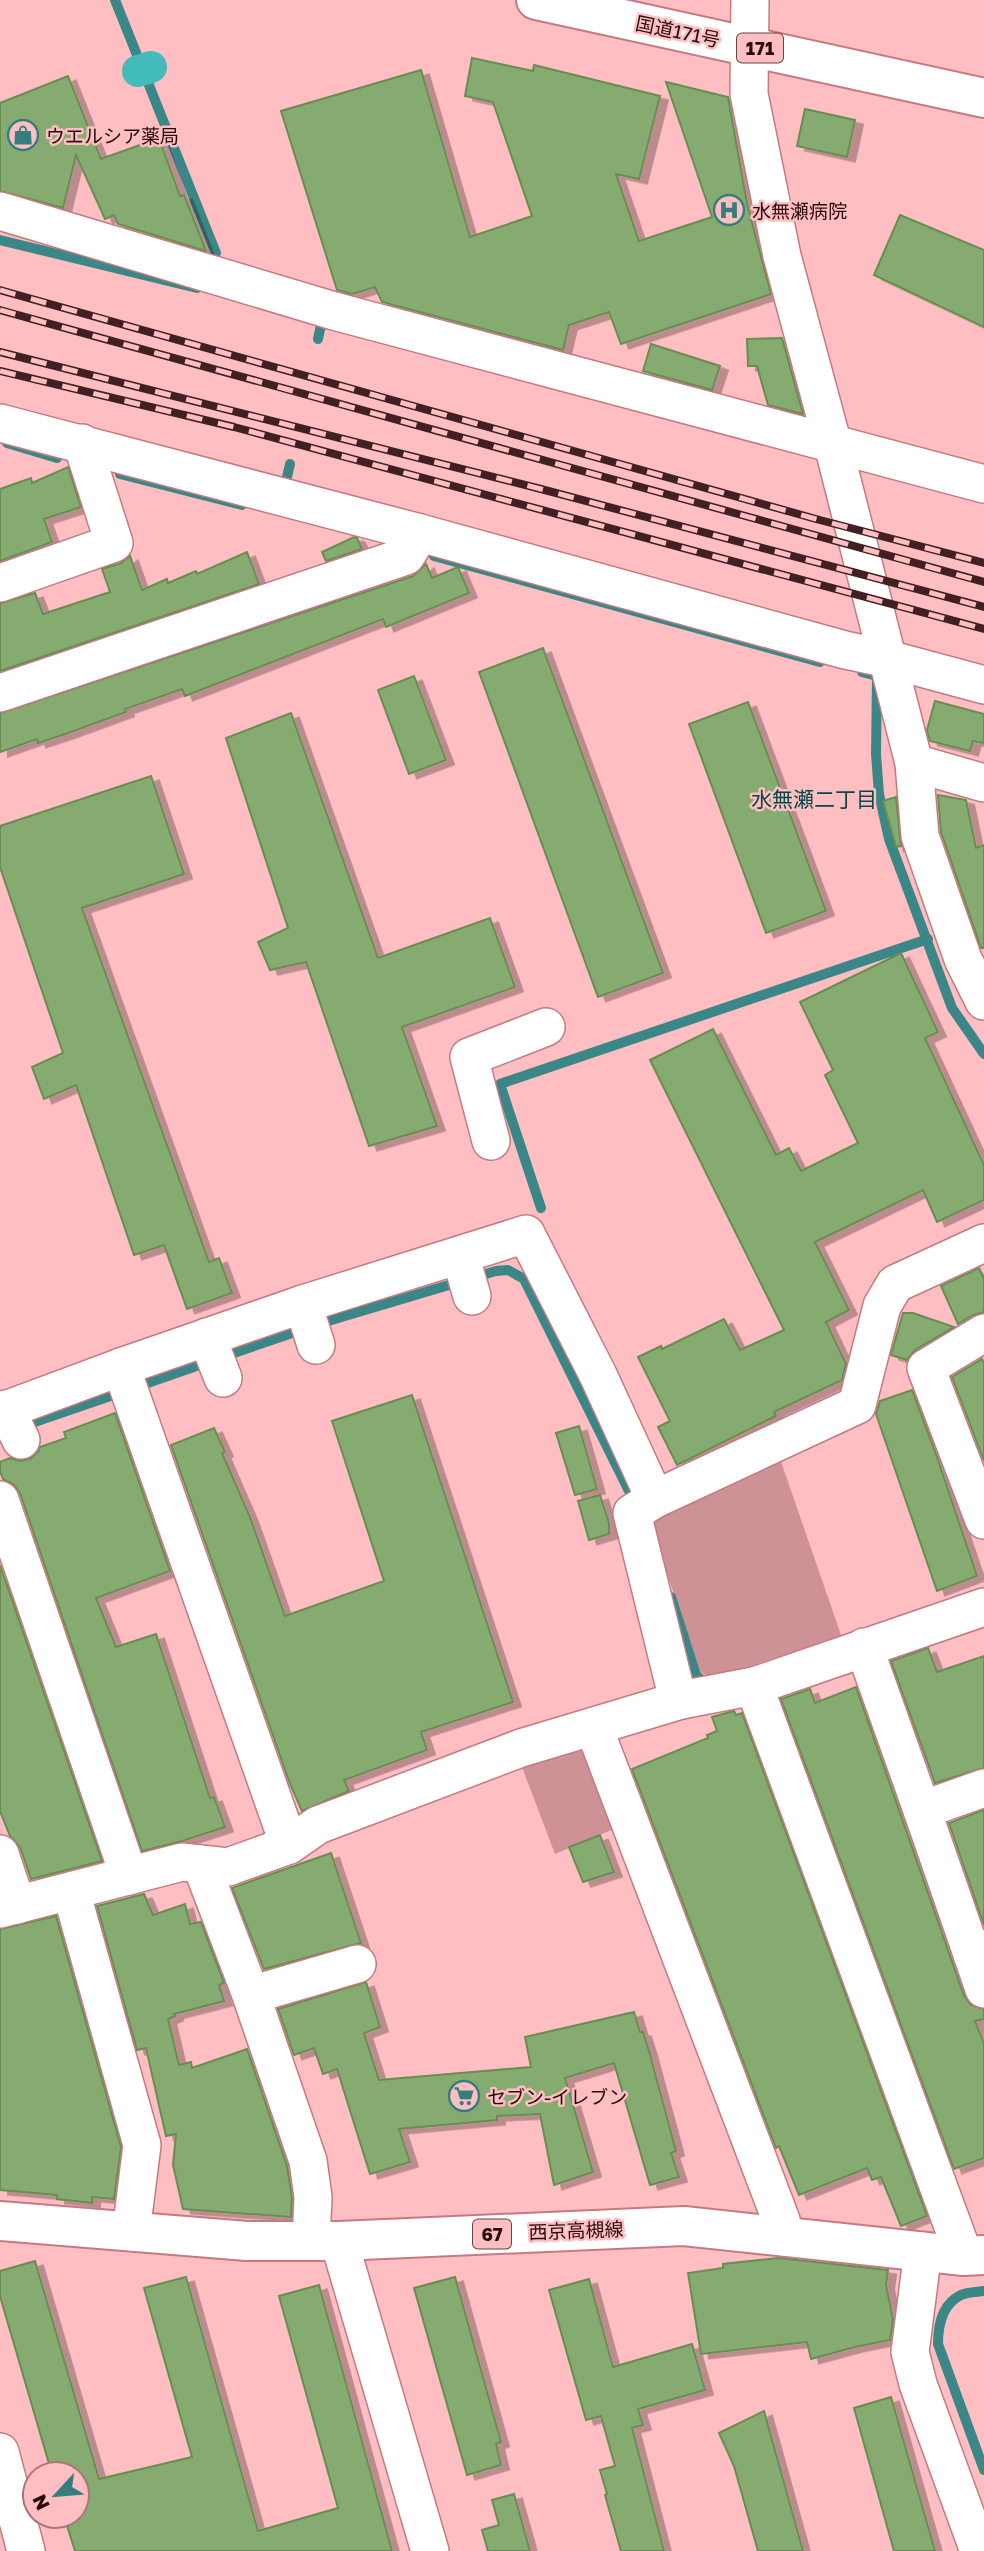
<svg xmlns="http://www.w3.org/2000/svg" width="984" height="2551" font-family="'Golos Text','Noto Sans JP',sans-serif">
  <defs>
    <filter id="shadow"><feDropShadow dx="8" dy="4.5" stdDeviation="0" flood-color="#0004"/></filter>
  </defs>
  <rect width="100%" height="100%" fill="#ffbec2"/>
  <g fill="#ce9195">
    <polygon points="778,1453 841,1635 718,1677 708,1677 700,1671 651,1526 666,1505"/>
    <polygon points="592,1740 623,1825 555,1854 520,1762"/>
  </g>
  <g fill="none" stroke-linecap="round" stroke-linejoin="round">
    <g stroke="#3b8687" stroke-width="10">
      <polyline points="115,0 216,253"/>
      <polyline points="0,240 197,288"/>
      <polyline points="318,339 322,320"/>
      <polyline points="7,443 57,458"/>
      <polyline points="120,474 242,505"/>
      <polyline points="287,477 290,464"/>
      <polyline points="434,556 820,662"/>
      <polyline points="862,672 877,676 876,754 879,794 889,839 952,1008 984,1054"/>
      <polyline points="541,1208 500,1084 928,939"/>
      <polyline points="318,1324 496,1271 508,1270 524,1279 636,1505"/>
      <polyline points="222,1357 304,1329"/>
      <polyline points="136,1387 208,1362"/>
      <polyline points="20,1427 122,1392"/>
      <polyline points="671,1597 696,1675 703,1681 709,1681"/>
      <path d="M984,2291c-7,1 -17,1 -23,4 -19,9 -23,30 -23,49l46,126"/>
    </g>
    <polyline stroke="#43bbba" stroke-width="32" points="138,71 151,67"/>
  </g>
  <g fill="#85ab70" stroke="#688d53" stroke-width="2" filter="url(#shadow)">
    <polygon points="472,58 533,71 534,65 660,96 639,179 616,174 639,241 712,217 666,82 728,97 747,204 771,294 621,344 609,312 569,325 563,350 382,302 375,287 352,294 337,290 281,111 421,70 470,237 532,216 493,102 465,96"/>
    <polygon points="68,76 101,159 159,138 180,196 184,195 206,251 118,224 114,215 105,219 76,155 63,208 0,191 0,103"/>
    <polygon points="805,109 855,120 847,157 797,146"/>
    <polygon points="900,215 984,250 984,327 874,275"/>
    <polygon points="782,338 803,414 768,405 757,366 748,366 747,339"/>
    <polygon points="651,344 720,366 712,390 643,371"/>
    <polygon points="68,467 81,507 44,519 52,542 0,561 0,489 31,478 32,483"/>
    <polygon points="354,537 357,538 362,549 326,561 322,552"/>
    <polygon points="247,552 259,584 0,671 0,603 35,593 43,614 110,592 102,569 121,563 130,556 142,590 167,579 168,583 196,571 197,574"/>
    <polygon points="426,564 432,578 458,567 469,593 386,627 383,619 185,696 182,689 125,709 126,712 68,733 38,743 37,739 0,752 0,713 413,576"/>
    <polygon points="543,648 663,973 598,997 479,672"/>
    <polygon points="414,676 446,760 409,774 378,690"/>
    <polygon points="935,701 984,714 984,743 973,741 970,751 930,741 927,730"/>
    <polygon points="748,702 826,911 766,933 689,724"/>
    <polygon points="291,713 378,958 490,918 515,987 402,1027 437,1126 369,1146 306,962 270,970 258,942 288,928 226,738"/>
    <polygon points="151,776 184,874 82,908 209,1262 219,1258 232,1293 187,1309 164,1245 134,1255 76,1085 44,1099 32,1067 63,1053 0,867 0,826"/>
    <polygon points="938,795 966,800 976,848 984,845 984,948 981,948 941,832"/>
    <polygon points="896,797 901,846 896,847 883,801"/>
    <polygon points="901,953 938,1032 925,1038 984,1165 984,1200 937,1222 923,1190 815,1242 849,1310 826,1322 846,1364 842,1380 774,1412 776,1416 677,1465 658,1427 670,1421 638,1357 661,1346 662,1349 724,1319 740,1350 784,1330 650,1060 713,1029 776,1155 789,1148 801,1171 858,1143 825,1075 833,1070 800,1002"/>
    <polygon points="979,1268 984,1279 984,1312 973,1315 958,1324 941,1286"/>
    <polygon points="903,1313 913,1313 954,1327 915,1350 907,1360 891,1355"/>
    <polygon points="982,1359 984,1363 984,1461 952,1377"/>
    <polygon points="912,1390 937,1457 977,1576 937,1591 876,1414 880,1401"/>
    <polygon points="412,1395 513,1702 421,1732 427,1750 344,1780 349,1791 302,1811 290,1784 171,1445 214,1428 225,1452 222,1453 250,1517 285,1616 384,1581 332,1421"/>
    <polygon points="115,1413 170,1571 96,1598 116,1647 156,1634 210,1798 214,1797 225,1827 182,1841 142,1851 20,1493 13,1484 3,1479 0,1471 0,1462 10,1458 19,1461 30,1459 38,1452 40,1447 66,1438 64,1432"/>
    <polygon points="579,1426 597,1489 575,1495 556,1433"/>
    <polygon points="600,1495 609,1523 609,1534 589,1540 578,1501"/>
    <polygon points="0,1565 102,1861 31,1879 20,1847 10,1836 0,1811"/>
    <polygon points="928,1648 937,1672 984,1656 984,1768 935,1783 891,1661"/>
    <polygon points="856,1687 964,1996 971,2005 984,2009 984,2019 975,2021 984,2044 984,2158 954,2169 781,1699 810,1689 815,1703"/>
    <polygon points="734,1711 736,1715 742,1713 927,2216 901,2226 881,2177 872,2180 867,2168 799,2195 779,2146 776,2148 632,1769 708,1738 707,1735 717,1731 712,1717"/>
    <polygon points="984,1810 984,1925 949,1823"/>
    <polygon points="600,1835 614,1872 583,1882 569,1847"/>
    <polygon points="331,1853 361,1943 264,1969 232,1888"/>
    <polygon points="144,1894 153,1915 185,1904 190,1924 201,1922 224,1983 219,1985 224,2001 174,2014 175,2016 168,2019 179,2065 191,2062 192,2068 247,2049 287,2166 292,2198 291,2217 183,2209 173,2165 176,2134 166,2136 146,2048 137,2050 97,1906"/>
    <polygon points="56,1916 121,2147 114,2199 92,2197 92,2203 57,2199 57,2195 0,2190 0,1929"/>
    <polygon points="366,1982 380,2027 364,2033 379,2080 531,2067 525,2037 634,2012 640,2032 643,2032 649,2051 676,2151 671,2153 679,2177 650,2185 614,2063 565,2078 593,2172 554,2185 540,2114 497,2116 497,2120 399,2129 410,2162 370,2174 337,2069 323,2074 314,2048 294,2055 278,2009"/>
    <polygon points="779,2258 888,2270 886,2285 893,2319 890,2340 855,2347 811,2359 807,2342 701,2354 688,2273 723,2268 723,2264"/>
    <polygon points="35,2261 99,2479 192,2457 144,2288 186,2277 258,2531 338,2508 279,2296 319,2285 392,2551 75,2551 64,2516 77,2516 77,2474 52,2474 0,2296 0,2271"/>
    <polygon points="455,2277 501,2442 496,2444 501,2465 467,2475 414,2288"/>
    <polygon points="589,2279 613,2367 692,2344 705,2390 638,2409 643,2425 632,2428 664,2551 621,2551 605,2495 607,2494 600,2470 615,2466 601,2416 586,2420 549,2290"/>
    <polygon points="891,2397 935,2551 894,2551 854,2408"/>
    <polygon points="764,2411 803,2551 758,2551 734,2466 719,2433"/>
    <polygon points="514,2494 530,2551 488,2551 482,2530 499,2525 492,2500"/>
  </g>
  <g fill="none" stroke-linecap="round" stroke-linejoin="round">
    <g stroke="#c47a80" stroke-width="40">
      <g id="minor">
        <polyline points="750,0 749,94 782,256 833,445 914,763 920,836 963,959 984,1001"/>
        <polyline points="0,211 334,311 984,484"/>
        <polyline points="0,423 420,533 845,650 888,659 984,685"/>
        <polyline points="0,583 114,543 82,443"/>
        <polyline points="0,693 406,556 420,533"/>
        <polyline points="914,763 984,783"/>
        <polyline points="491,1141 469,1057 546,1027"/>
        <polyline points="460,1255 472,1296"/>
        <polyline points="303,1304 316,1345"/>
        <polyline points="984,1333 926,1368 984,1520"/>
        <polyline points="207,1337 223,1378"/>
        <polyline points="121,1367 289,1845"/>
        <polyline points="6,1409 21,1440"/>
        <polyline points="0,1412 121,1367 303,1304 526,1234 598,1375 655,1499"/>
        <polyline points="0,1500 129,1876"/>
        <polyline points="864,1647 922,1810 984,1788"/>
        <polyline points="754,1686 964,2256"/>
        <polyline points="681,1700 677,1696 632,1513 655,1499 857,1405 882,1306 895,1284 984,1243"/>
        <polyline points="594,1728 781,2220 784,2237"/>
        <polyline points="922,1810 972,1954 984,1949"/>
        <polyline points="0,1854 17,1905"/>
        <polyline points="201,1864 251,1995 308,2161 313,2197 311,2241"/>
        <polyline points="71,1891 142,2145 131,2232"/>
        <polyline points="0,1909 182,1862 228,1867 289,1845 318,1825 521,1748 681,1700 754,1686 984,1607"/>
        <polyline points="972,1954 984,1989"/>
        <polyline points="251,1995 357,1964"/>
        <polyline points="339,2241 430,2551"/>
        <polyline points="923,2251 910,2352 918,2384 979,2551"/>
        <polyline points="0,2452 26,2551"/>
      </g>
    </g>
    <g stroke="#c47a80" stroke-width="42">
      <polyline id="major" points="0,2221 247,2241 339,2241 684,2226 964,2256 984,2255"/>
    </g>
    <g stroke="#c47a80" stroke-width="42">
      <polyline id="highway" points="536,0 984,98"/>
    </g>
    <use href="#minor" stroke="#fff" stroke-width="37"/>
    <use href="#major" stroke="#fff" stroke-width="38"/>
    <use href="#highway" stroke="#fff" stroke-width="38"/>
    <g stroke="#412024" stroke-width="8">
      <g id="rail">
        <polyline points="0,290 816,519 984,563"/>
        <polyline points="0,310 984,582"/>
        <polyline points="0,352 541,489 984,607"/>
        <polyline points="0,371 234,427 984,629"/>
      </g>
    </g>
    <use href="#rail" stroke="#ffbec2" stroke-width="5" stroke-dasharray="16" stroke-linecap="butt"/>
  </g>
  <defs>
    <g id="shop-ring" transform="scale(1.575)"><circle r="9.5" fill="#ffbec2" stroke="#357e7e" stroke-width="1.5"/><path d="M-5-2.5h2.3a2.7 3.5 0 0 1 5.4 0H5L5.5 6h-11ZM-1.5-2.5h3a1.5 2.3 0 0 0-3 0Z" fill="#357e7e"/></g>
    <g id="hospital-ring" transform="scale(1.575)"><circle r="9.5" fill="#ffbec2" stroke="#357e7e" stroke-width="1.5"/><path d="M-5-5h3v3.5h4V-5h3V5h-3V1.5h-4V5h-3Z" fill="#357e7e"/></g>
    <g id="supermarket-ring" transform="scale(1.575)"><circle r="9.5" fill="#ffbec2" stroke="#357e7e" stroke-width="1.5"/><path d="M-6-5.5h2.5l.6 2H6L4.5 2H-2.5L-4.4-4H-6ZM-1.5 3.2a1.3 1.3 0 1 0 .1 0ZM3 3.2a1.3 1.3 0 1 0 .1 0Z" fill="#357e7e"/></g>
  </defs>
  <g fill-rule="evenodd">
    <use href="#shop-ring" x="23" y="135"/>
    <use href="#hospital-ring" x="729" y="210"/>
    <use href="#supermarket-ring" x="464" y="2096"/>
  </g>
  <g text-anchor="middle" dominant-baseline="central" stroke-width="5" stroke-linejoin="round" paint-order="stroke">
    <g fill="#ffbec2" stroke="#684145" stroke-width="2">
      <rect x="737" y="33.5" width="46" height="29" rx="5"/>
      <rect x="473" y="2219.5" width="38" height="29" rx="5"/>
    </g>
    <g font-size="18" font-weight="bold" fill="#270b0f">
      <text x="760" y="48">171</text>
      <text x="492" y="2234">67</text>
    </g>
    <g font-size="19" fill="#270b0f" stroke="#ffbec2">
      <text transform="translate(678 31) rotate(12)">国道171号</text>
      <text transform="translate(576 2230) rotate(-2)">西京高槻線</text>
    </g>
    <g font-size="19" fill="#270b0f" stroke="#ffbec2" text-anchor="start">
      <text x="46" y="135">ウエルシア薬局</text>
      <text x="752" y="210">水無瀬病院</text>
      <text x="487" y="2096">セブン-イレブン</text>
    </g>
    <g font-size="21" fill="#074949" stroke="#ffbec2">
      <text x="814" y="799">水無瀬二丁目</text>
    </g>
  </g>
  <g transform="translate(56 2495) rotate(244)"><circle r="33" fill="#ffbec2" stroke="#a9767a" stroke-width="2"/>
  <path d="M0-5L12 26L0 18L-12 26Z" fill="#357e7e"/>
  <text y="-10" font-size="19" font-weight="bold" text-anchor="middle" fill="#270b0f">N</text>
  </g>
</svg>
